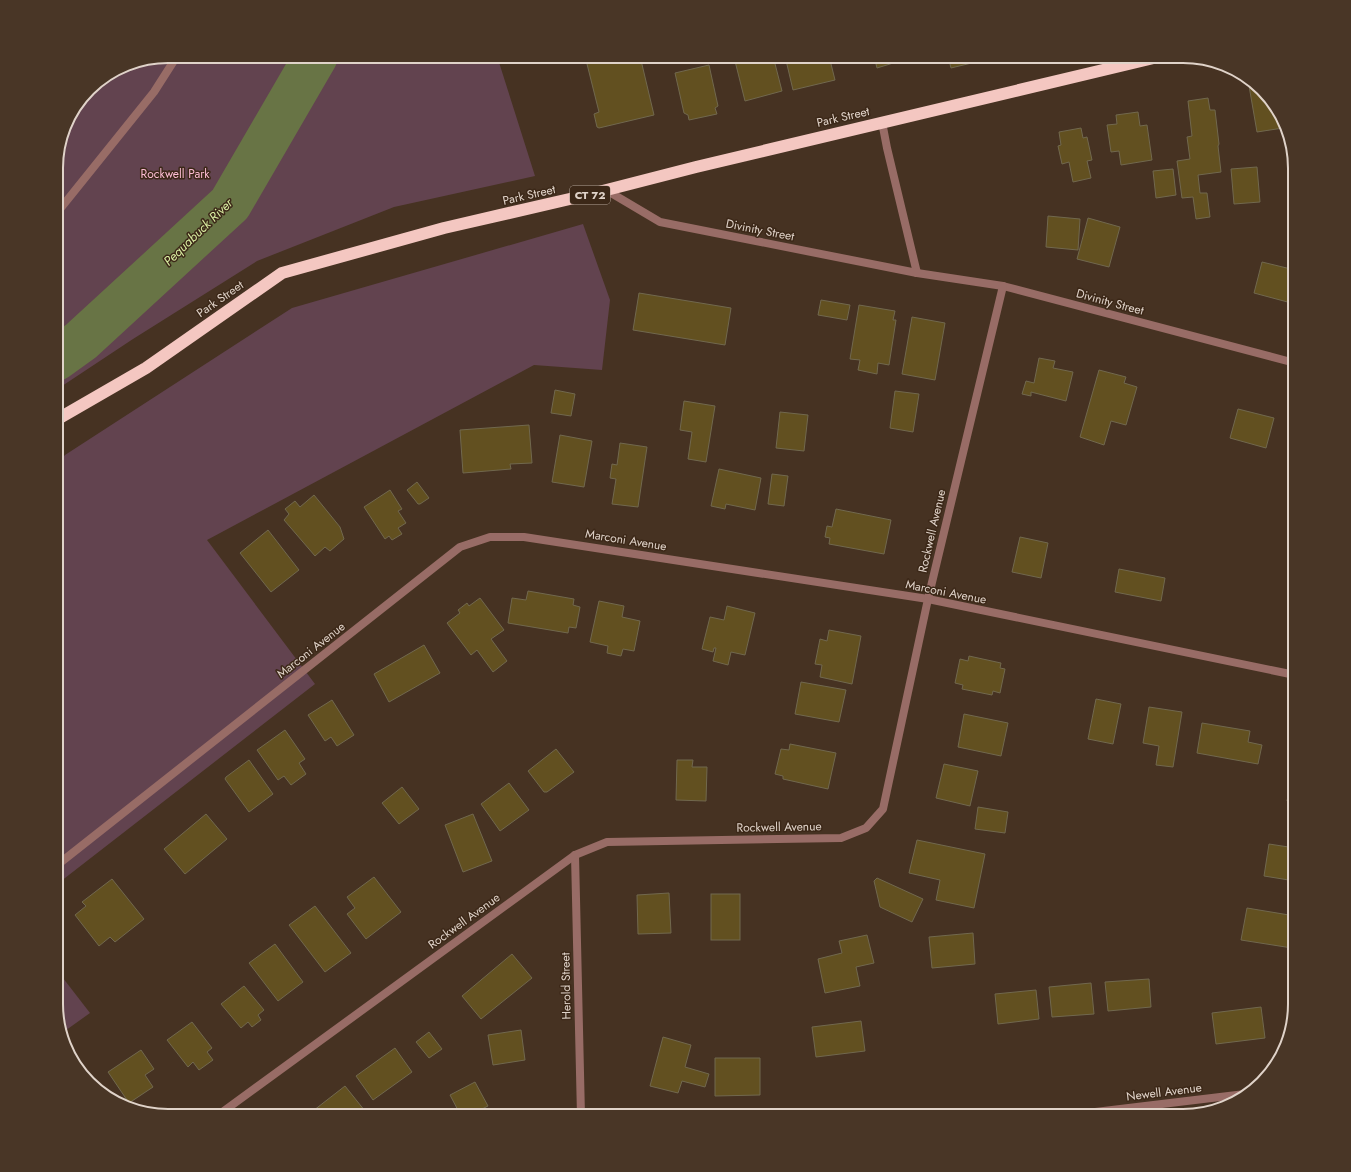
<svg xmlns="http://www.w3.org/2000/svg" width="1351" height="1172" font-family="Jost,sans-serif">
  <rect width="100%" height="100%" fill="#463222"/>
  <g fill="#62434f">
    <polygon points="168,56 497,56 535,176 394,207 257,261 133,339 56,390 56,160 67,118 94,84 125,64"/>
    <polygon points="583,224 610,300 602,370 534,365 207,540 315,684 56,885 56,466 65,455 292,308"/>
    <polygon points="56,969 90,1013 62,1033 56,1011"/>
  </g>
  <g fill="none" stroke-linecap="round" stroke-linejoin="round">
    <polyline stroke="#687445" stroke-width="44" points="56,359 81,341 230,204 316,56"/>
  </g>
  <g fill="#625020" stroke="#71684e">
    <polygon points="585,56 614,56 615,62 640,56 654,115 599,128 597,127 594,114 599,112"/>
    <polygon points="735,56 773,56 782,91 745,101 735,61"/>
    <polygon points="785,56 829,56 835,80 793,90"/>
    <polygon points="874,56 901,56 903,60 877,68"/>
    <polygon points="948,56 983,56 984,60 951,68"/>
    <polygon points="709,65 718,106 715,108 717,114 689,120 688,115 684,113 675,73"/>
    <polygon points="1248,80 1250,80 1257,84 1280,116 1283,128 1257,132"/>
    <polygon points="1208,98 1210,110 1215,110 1219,144 1218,146 1221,172 1198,175 1200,193 1207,193 1210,217 1196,219 1193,197 1182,198 1177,161 1190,159 1187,137 1192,136 1188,101"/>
    <polygon points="1138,112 1140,126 1147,125 1152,160 1121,165 1119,151 1111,152 1107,125 1117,124 1116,115"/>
    <polygon points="1081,128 1083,138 1087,137 1092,160 1087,161 1091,178 1073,182 1069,162 1062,164 1058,146 1061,145 1059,132"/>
    <polygon points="1257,167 1260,202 1234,204 1231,169"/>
    <polygon points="1173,169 1176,195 1156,198 1153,171"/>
    <polygon points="1048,216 1080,219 1078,250 1046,247"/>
    <polygon points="1088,218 1120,227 1109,267 1077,259"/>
    <polygon points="1262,262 1295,270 1295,304 1254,293"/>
    <polygon points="639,293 731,308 725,345 633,330"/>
    <polygon points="821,300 850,305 847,320 818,315"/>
    <polygon points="859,305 895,311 893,320 896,320 889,365 878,363 877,374 858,370 860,360 850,359"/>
    <polygon points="912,317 945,323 935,380 902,374"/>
    <polygon points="1039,358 1055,361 1053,368 1073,372 1066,401 1031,392 1031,396 1022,394 1026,381 1034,383"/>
    <polygon points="1099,370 1126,377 1124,383 1137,387 1126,425 1111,421 1104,445 1080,437"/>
    <polygon points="555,390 575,394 571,416 551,413"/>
    <polygon points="895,391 919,394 913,432 890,428"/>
    <polygon points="684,401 715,406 706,462 688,459 692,432 680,430"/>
    <polygon points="1238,409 1274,418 1266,448 1230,438"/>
    <polygon points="780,412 808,415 804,451 776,448"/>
    <polygon points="529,425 532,463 510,464 511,469 463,473 460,430"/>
    <polygon points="560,435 592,441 584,487 552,482"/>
    <polygon points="620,443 647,447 638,507 612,504 616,479 610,478 612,464 617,465"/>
    <polygon points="719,469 761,478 755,510 726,504 725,509 711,506"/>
    <polygon points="772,474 788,476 784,506 768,504"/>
    <polygon points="417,482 429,498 420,504 418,504 407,490"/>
    <polygon points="390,490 402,509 398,511 406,523 398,528 402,534 392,540 389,536 385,539 364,507"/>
    <polygon points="314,495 340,527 344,539 330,551 325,547 315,556 284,520 289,514 285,509 295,501 300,507"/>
    <polygon points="836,509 891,520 884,554 829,544 830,538 825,537 827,526 832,527"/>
    <polygon points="268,530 299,570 271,592 240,553"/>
    <polygon points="1020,537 1048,543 1041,578 1012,572"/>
    <polygon points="1119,569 1165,578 1161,601 1115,592"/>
    <polygon points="528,591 574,599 573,605 580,607 576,628 569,627 568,633 508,623 512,598 526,600"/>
    <polygon points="480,598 504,630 491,639 507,661 493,672 477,650 471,655 447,623 460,613 458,610 467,603 469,606"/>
    <polygon points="599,601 624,606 622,617 640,621 634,651 623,649 621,656 607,653 608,646 590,642"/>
    <polygon points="727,606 755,613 745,655 731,652 728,665 713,661 716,648 714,648 713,652 702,649 710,617 724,620"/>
    <polygon points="829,630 861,636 852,684 820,677 822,665 815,664 820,639 827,641"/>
    <polygon points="424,645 440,673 389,702 374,674"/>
    <polygon points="969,656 1001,663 1000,668 1005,669 1000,693 993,691 992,695 962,689 963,685 955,683 960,659 968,661"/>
    <polygon points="801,682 846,690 839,722 795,714"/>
    <polygon points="1096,699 1121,704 1113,744 1088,739"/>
    <polygon points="332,700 354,735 337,746 331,737 325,741 308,715"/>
    <polygon points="1149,707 1182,712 1173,767 1156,765 1159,746 1143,743"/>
    <polygon points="964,714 1008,723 1001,756 958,747"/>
    <polygon points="1202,723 1250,731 1248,742 1262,745 1258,764 1197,753"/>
    <polygon points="285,730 305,759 299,763 306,774 291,785 284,776 278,780 257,750"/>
    <polygon points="790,744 836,753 828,789 783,779 783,776 775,774 781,749 789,750"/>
    <polygon points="556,749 574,772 547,792 544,792 528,771"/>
    <polygon points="249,760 273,794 249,812 225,779 226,777"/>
    <polygon points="677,760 693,760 692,767 707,767 706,801 676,800"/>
    <polygon points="944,764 978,771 970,806 936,798"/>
    <polygon points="1292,776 1295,777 1295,802 1287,801"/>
    <polygon points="509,783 529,810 500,831 481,804"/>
    <polygon points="402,787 419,809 399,824 382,803"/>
    <polygon points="978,807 1008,812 1005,833 975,829"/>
    <polygon points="206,814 227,839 185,874 164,849"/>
    <polygon points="473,814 492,861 463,872 445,825"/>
    <polygon points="917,840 985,854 974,908 936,900 940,880 909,873"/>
    <polygon points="1269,844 1295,848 1295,881 1264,876"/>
    <polygon points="374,877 401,912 366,939 347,914 355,908 347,897"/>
    <polygon points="877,878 923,899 912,922 880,907 874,881"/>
    <polygon points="112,879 144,919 115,942 110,937 99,946 75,915 86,906 82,902"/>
    <polygon points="669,893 671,933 638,934 637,895"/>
    <rect x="711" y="894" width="29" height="46"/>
    <polygon points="315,906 351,953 325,972 289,925"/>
    <polygon points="1247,908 1295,916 1295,929 1292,948 1241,940"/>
    <polygon points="973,933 975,964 932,968 929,937"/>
    <polygon points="867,935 874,963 856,967 860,986 825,993 818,959 842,953 839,941"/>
    <polygon points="275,944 303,982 278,1001 249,963"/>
    <polygon points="512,954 532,978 481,1019 462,996"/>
    <polygon points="1149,979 1151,1007 1108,1011 1105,982"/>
    <polygon points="1091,983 1094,1014 1052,1017 1049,987"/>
    <polygon points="244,986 264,1010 258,1015 261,1020 252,1027 248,1022 241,1028 221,1004"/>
    <polygon points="1036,990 1039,1019 998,1024 995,994"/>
    <polygon points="1261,1007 1265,1038 1216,1044 1212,1013"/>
    <polygon points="861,1021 865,1051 816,1057 812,1027"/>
    <polygon points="192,1022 212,1048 207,1052 213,1060 199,1070 193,1062 188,1067 167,1040"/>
    <polygon points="521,1030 525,1060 493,1065 488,1035"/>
    <polygon points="429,1032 442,1049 429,1058 416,1042"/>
    <polygon points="663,1037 691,1045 685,1067 709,1074 705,1087 682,1081 678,1093 650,1086"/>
    <polygon points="395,1048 412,1072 373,1100 356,1076"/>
    <polygon points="141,1050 154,1069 145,1075 153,1087 129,1103 108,1072"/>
    <polygon points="715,1058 760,1058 760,1095 715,1096"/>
    <polygon points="475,1082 488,1106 468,1116 461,1116 450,1095"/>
    <polygon points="345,1086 369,1116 310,1116 309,1114"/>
  </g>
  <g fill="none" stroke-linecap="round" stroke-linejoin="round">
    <g stroke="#986c66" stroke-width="8">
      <polyline points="882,122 887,148 917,273"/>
      <polyline points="606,190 660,222 917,273 1003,286 1295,363"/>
      <polyline points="56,214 154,92 177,56"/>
      <polyline points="575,855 581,1116"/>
      <polyline points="56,866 460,547 490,537 524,537 928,599 1295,675"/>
      <polyline points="217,1116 575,855 607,842 841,838 866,828 883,809 928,599 1003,286"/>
      <polyline points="1062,1116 1245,1094"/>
    </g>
    <polyline stroke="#f4c7c1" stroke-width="12" points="56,420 146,368 282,273 444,228 587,195 696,167 1162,56"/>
  </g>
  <g text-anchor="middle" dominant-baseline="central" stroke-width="3" stroke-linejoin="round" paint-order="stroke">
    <rect fill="#3c2818" stroke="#afa094" stroke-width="1" x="570" y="186" width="40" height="18" rx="3"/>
    <g font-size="11" font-weight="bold" fill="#e0d3c9">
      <text x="590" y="195">CT 72</text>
    </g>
    <g font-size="12" fill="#e0d3c9" stroke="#3c2818">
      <text transform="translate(843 117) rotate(-13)">Park Street</text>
      <text transform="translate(529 195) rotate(-13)">Park Street</text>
      <text transform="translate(760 230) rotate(11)">Divinity Street</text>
      <text transform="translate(220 299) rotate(-35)">Park Street</text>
      <text transform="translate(1110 302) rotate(15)">Divinity Street</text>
      <text transform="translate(932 531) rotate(-77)">Rockwell Avenue</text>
      <text transform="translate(626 540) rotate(9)">Marconi Avenue</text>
      <text transform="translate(946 592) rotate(11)">Marconi Avenue</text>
      <text transform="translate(311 650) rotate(-38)">Marconi Avenue</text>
      <text transform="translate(779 827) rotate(-1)">Rockwell Avenue</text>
      <text transform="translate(464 921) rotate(-36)">Rockwell Avenue</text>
      <text transform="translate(566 986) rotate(-91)">Herold Street</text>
      <text transform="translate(1164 1092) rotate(-7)">Newell Avenue</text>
    </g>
    <g font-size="12" fill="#fcbcd3" stroke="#3c2818">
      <text x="175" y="174">Rockwell Park</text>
    </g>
    <g font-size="13" font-style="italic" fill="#d9eda1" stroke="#3c2818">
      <text transform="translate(198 232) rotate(-44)">Pequabuck River</text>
    </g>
  </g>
  <path d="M0 0H1351V1172H0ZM168 63H1183A105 105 0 0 1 1288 168V1004A105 105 0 0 1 1183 1109H168A105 105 0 0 1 63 1004V168A105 105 0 0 1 168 63Z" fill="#493626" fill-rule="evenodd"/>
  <path fill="none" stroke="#e0d3c9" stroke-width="2" d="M168 63H1183A105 105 0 0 1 1288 168V1004A105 105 0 0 1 1183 1109H168A105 105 0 0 1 63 1004V168A105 105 0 0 1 168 63Z"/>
</svg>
